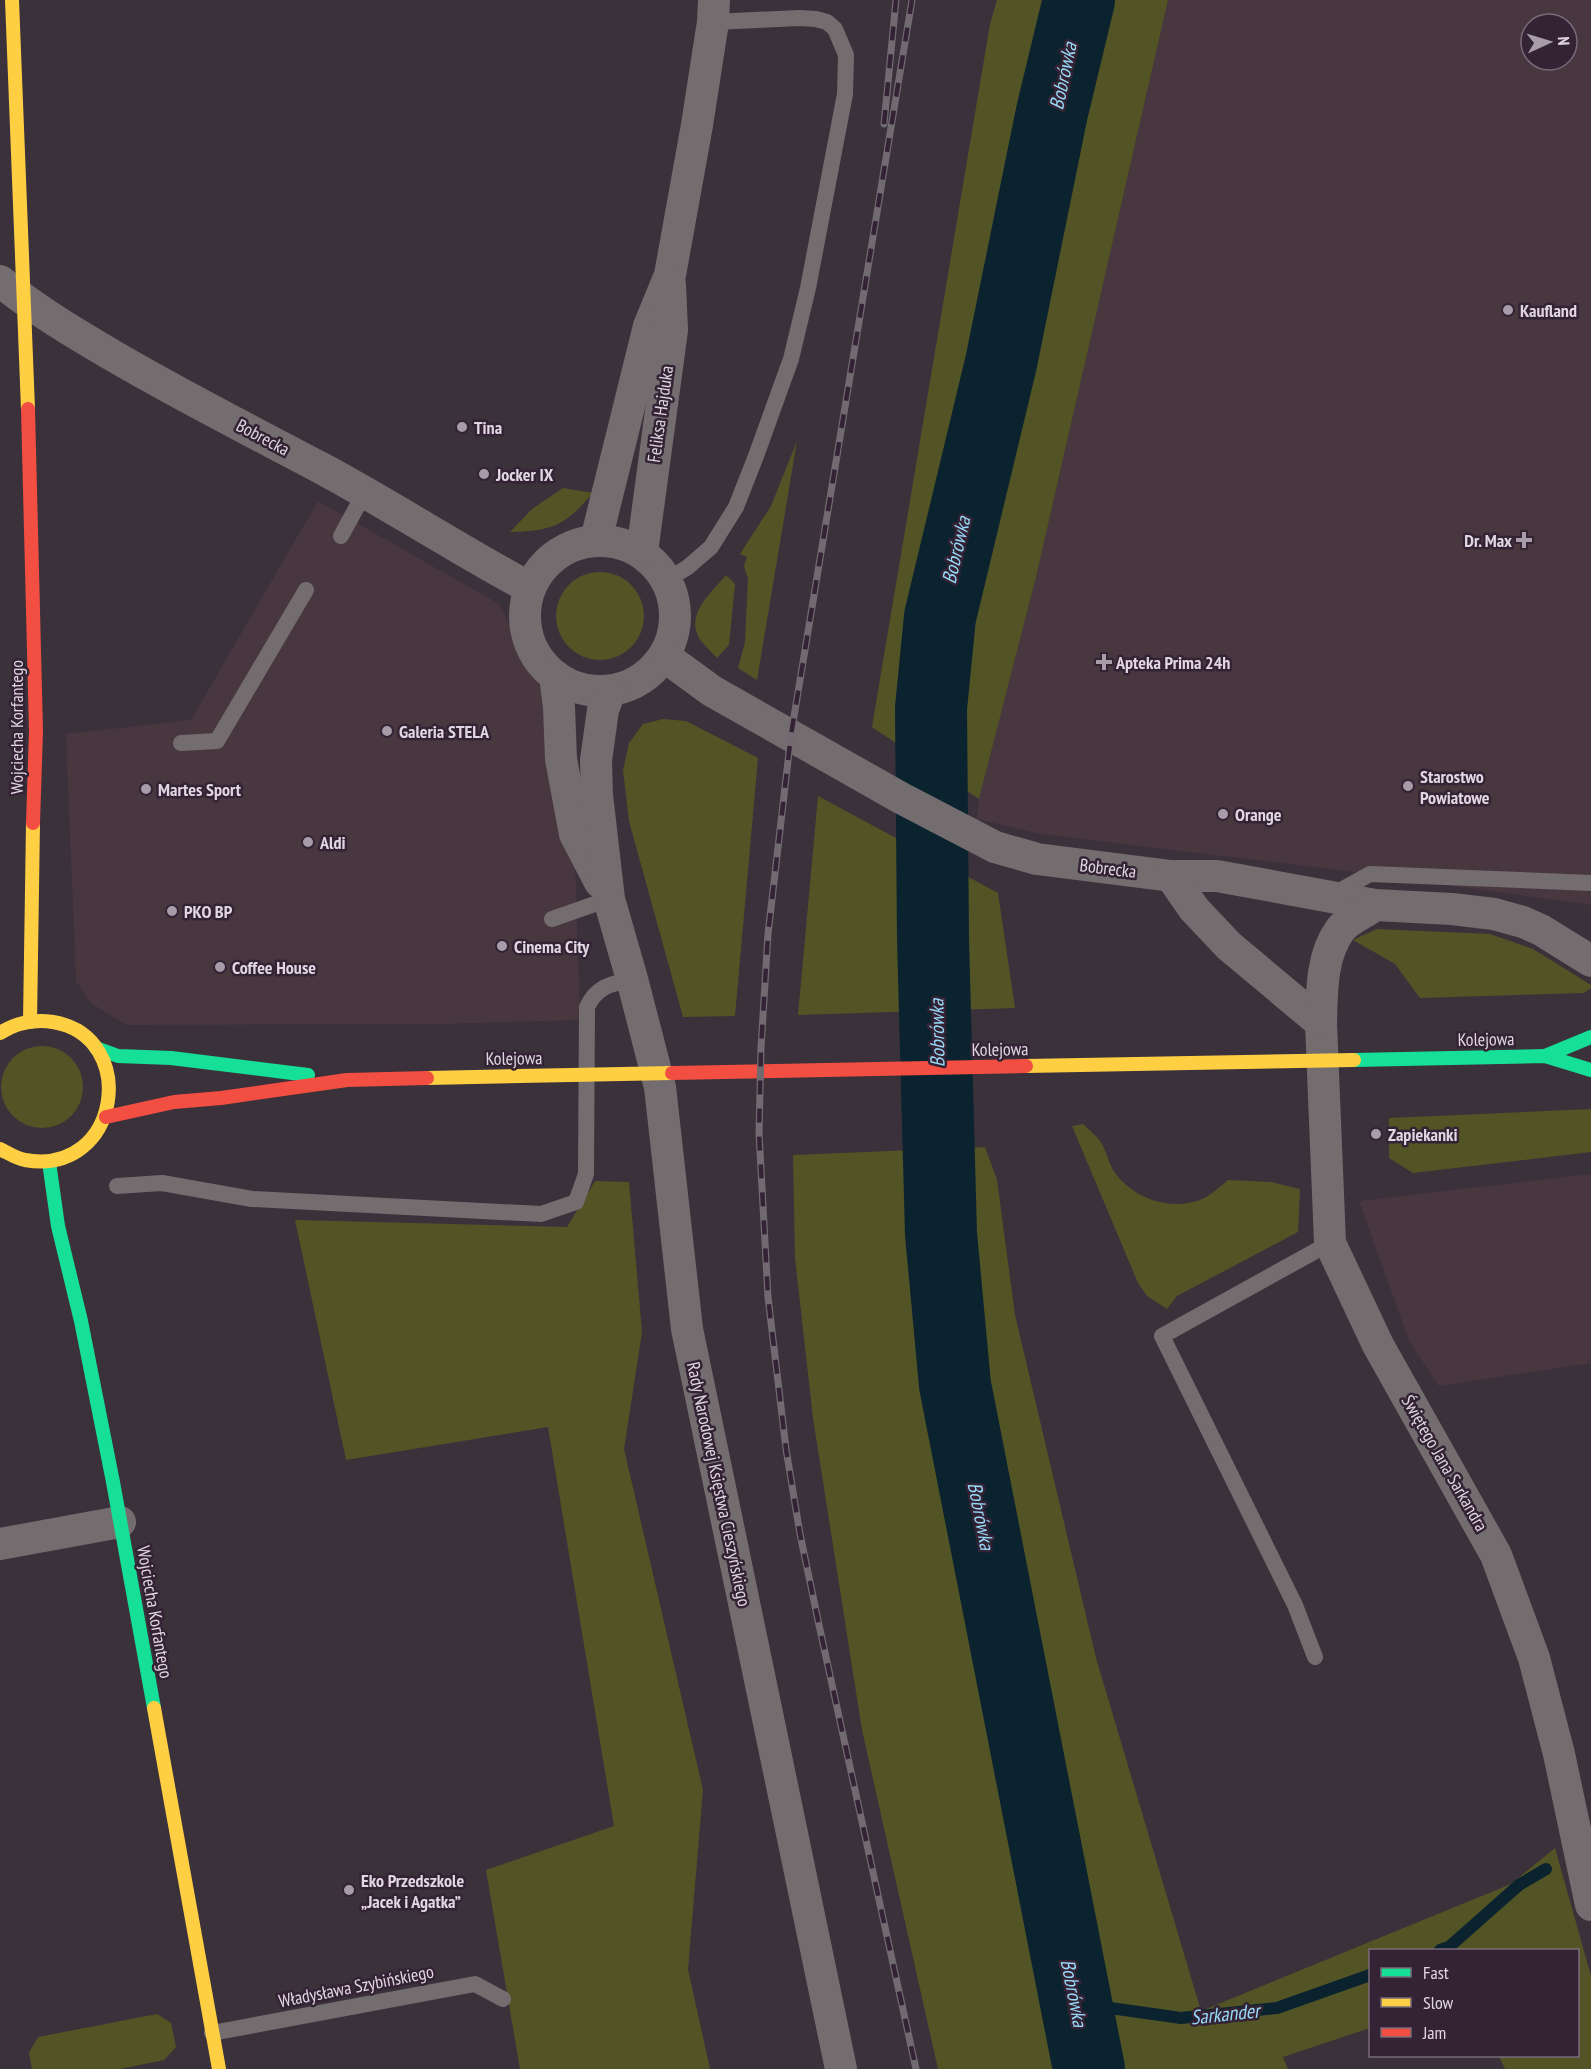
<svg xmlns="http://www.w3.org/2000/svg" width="1591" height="2069" font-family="'PT Sans Narrow',sans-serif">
  <rect width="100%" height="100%" fill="#3a313b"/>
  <g fill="#493740" fill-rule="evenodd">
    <path d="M1168,0h423v905l-253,-35 -297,-36 -64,-15 2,-20 57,-222zM1531,24h36v36h-36z"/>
    <polygon points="318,501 499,604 544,695 575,863 580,1020 440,1024 126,1025 91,1003 76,981 66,734 191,720"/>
    <polygon points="1591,1174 1591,1363 1439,1386 1409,1341 1359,1201"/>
  </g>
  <g fill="#535425">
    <polygon points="997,0 1168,0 1036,577 979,799 872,727 990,24"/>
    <polygon points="797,441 757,680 738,668 745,642 748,579 744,566 747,557 740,554 771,506"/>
    <path d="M563,488l30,5c-28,32 -39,38 -83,39l22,-23z"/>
    <circle cx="600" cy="616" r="44"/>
    <path d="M726,575l9,9 -6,61 -12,13c-6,-7 -15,-14 -19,-22 -11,-24 14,-44 28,-61z"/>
    <polygon points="663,719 686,721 758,758 735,1016 683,1017 629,821 623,770 629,743 643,724"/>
    <polygon points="818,796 998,893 1015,1008 798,1015"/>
    <polygon points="1377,929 1490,934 1533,949 1591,985 1591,988 1584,993 1420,998 1395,964 1353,940"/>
    <circle cx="42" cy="1087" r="41"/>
    <polygon points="1591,1109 1591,1152 1413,1173 1389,1158 1389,1118"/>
    <path d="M1083,1124c6,6 15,13 19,20 5,9 7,21 13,29 19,25 52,37 82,28 12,-4 22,-13 31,-21l43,2 29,7 -2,43 -121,64 -10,13 -20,-13 -9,-13 -66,-157z"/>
    <polygon points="985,1147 997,1180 1015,1315 1096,1658 1201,2011 1511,1884 1555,1848 1591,1976 1591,2069 1505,2069 1499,2056 1578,2056 1578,1950 1370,1950 1370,2028 1283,2057 1288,2069 938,2069 862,1730 813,1418 795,1258 793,1155"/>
    <polygon points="595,1181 629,1182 642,1332 624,1449 703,1790 688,1969 710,2069 520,2069 486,1870 614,1826 548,1427 346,1460 295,1220 567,1227"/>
    <polygon points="157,2014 171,2023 176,2047 164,2060 120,2069 32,2069 29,2053 38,2037"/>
  </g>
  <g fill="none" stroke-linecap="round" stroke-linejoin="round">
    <g stroke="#0a232f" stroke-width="12">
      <polyline points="1440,1950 1449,1947 1519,1885 1546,1869"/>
      <polyline points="1075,2003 1181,2018 1277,2008 1370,1975"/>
    </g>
    <polyline stroke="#0a232f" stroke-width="72" points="1079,0 1052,112 1001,363 940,617 931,708 933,939 941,1234 955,1385 1089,2069"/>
    <g stroke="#736d70" stroke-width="16">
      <polyline points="341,536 365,492"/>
      <polyline points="667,580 688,567 711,547 736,507 756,456 791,359 808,288 845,94 846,55 835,29 827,22 816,19 799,18 713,22"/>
      <polyline points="181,743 217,741 306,590"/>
      <polyline points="1332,895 1370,874 1591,883"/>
      <polyline points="552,919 609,899"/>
      <path d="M117,1186l45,-3 90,16 289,15 35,-12 10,-28 1,-167c10,-21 24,-23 45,-28"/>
      <polyline points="1315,1657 1295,1605 1162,1336 1330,1243"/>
      <polyline points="212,2033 475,1984 503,1999"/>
    </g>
    <g stroke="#736d70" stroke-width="32">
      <path d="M0,281c37,30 76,53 117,77 67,39 136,74 204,110 71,38 138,82 209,120"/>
      <polyline points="596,540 649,326 670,275 697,125 713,22 714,0"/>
      <circle cx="600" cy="616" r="75"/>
      <polyline points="642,552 672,330 670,285"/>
      <polyline points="664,656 712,691 901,798 995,847 1037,859 1171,876 1217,876 1375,905 1452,909 1494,914 1523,922 1541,930 1591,961"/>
      <polyline points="555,676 559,707 561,759 575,834 600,882"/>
      <polyline points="610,691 603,710 596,760 597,795 609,899 632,979 660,1087 687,1329 841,2069"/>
      <polyline points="1171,876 1194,909 1229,946 1321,1023 1330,1243 1378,1345 1496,1555 1534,1658 1559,1754 1591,1905"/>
      <path d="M1321,1023c1,-31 0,-67 19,-93 7,-10 25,-17 35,-25"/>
      <polyline points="0,1544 120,1522"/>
    </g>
    <g stroke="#16e098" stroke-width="14">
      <polyline points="96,1048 118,1056 171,1058 308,1075"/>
      <polyline points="1545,1056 1591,1037"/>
      <polyline points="1354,1060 1545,1056 1591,1070"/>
      <polyline points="49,1162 58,1226 81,1321 113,1482 154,1708"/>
    </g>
    <g stroke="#ffcf43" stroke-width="14">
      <polyline points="12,0 28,409"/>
      <polyline points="30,1022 33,823"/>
      <path d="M0,1033c16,-10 34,-14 53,-11 87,14 68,155 -28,138 -8,-1 -17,-7 -25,-11"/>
      <polyline points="1026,1066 1354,1060"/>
      <polyline points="427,1078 672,1073"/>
      <polyline points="154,1708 219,2069"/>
    </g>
    <g stroke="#f24e42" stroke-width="14">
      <polyline points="28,409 36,731 33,823"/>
      <polyline points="672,1073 1026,1066"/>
      <polyline points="106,1117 174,1102 221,1098 347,1080 427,1078"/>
    </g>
    <g stroke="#716b71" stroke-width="7">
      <g id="rail">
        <polyline points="912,0 791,735 768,934 761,1048 759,1133 768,1297 786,1449 800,1534 819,1625 916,2069"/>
        <polyline points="884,124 896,0"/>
      </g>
    </g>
    <use href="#rail" stroke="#332335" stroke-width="4.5" stroke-dasharray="14" stroke-linecap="butt"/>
  </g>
  <g fill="#a79ca7" stroke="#332335" stroke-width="2">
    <circle cx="1508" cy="310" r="6"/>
    <circle cx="462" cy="427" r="6"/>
    <circle cx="484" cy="474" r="6"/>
    <path d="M1521 531h6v6h6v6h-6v6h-6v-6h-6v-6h6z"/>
    <path d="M1101 653h6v6h6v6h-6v6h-6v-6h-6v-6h6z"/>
    <circle cx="387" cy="731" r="6"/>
    <circle cx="1408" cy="786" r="6"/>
    <circle cx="146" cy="789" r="6"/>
    <circle cx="1223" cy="814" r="6"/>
    <circle cx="308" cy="842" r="6"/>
    <circle cx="172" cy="911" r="6"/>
    <circle cx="502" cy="946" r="6"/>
    <circle cx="220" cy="967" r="6"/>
    <circle cx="1376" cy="1134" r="6"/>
    <circle cx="349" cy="1890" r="6"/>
  </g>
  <g text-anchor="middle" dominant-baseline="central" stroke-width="5" stroke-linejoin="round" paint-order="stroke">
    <g font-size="18" font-weight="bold" fill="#e1d6e1" stroke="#332335" text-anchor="start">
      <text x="1520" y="310">Kaufland</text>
      <text x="474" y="427">Tina</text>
      <text x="496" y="474">Jocker IX</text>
      <text x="1512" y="540" text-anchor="end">Dr. Max</text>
      <text x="1116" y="662">Apteka Prima 24h</text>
      <text x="399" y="731">Galeria STELA</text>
      <text x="1420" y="776">Starostwo<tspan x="1420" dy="21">Powiatowe</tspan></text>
      <text x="158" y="789">Martes Sport</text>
      <text x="1235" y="814">Orange</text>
      <text x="320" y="842">Aldi</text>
      <text x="184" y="911">PKO BP</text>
      <text x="514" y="946">Cinema City</text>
      <text x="232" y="967">Coffee House</text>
      <text x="1388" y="1134">Zapiekanki</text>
      <text x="361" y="1880">Eko Przedszkole<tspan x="361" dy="21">„Jacek i Agatka”</tspan></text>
    </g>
    <g font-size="18" fill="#e1d6e1" stroke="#332335">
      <text transform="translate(660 414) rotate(-82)">Feliksa Hajduka</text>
      <text transform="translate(263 437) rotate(28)">Bobrecka</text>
      <text transform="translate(16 727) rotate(-90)">Wojciecha Korfantego</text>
      <text transform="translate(1108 868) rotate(7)">Bobrecka</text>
      <text transform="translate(1486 1039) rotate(-1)">Kolejowa</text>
      <text transform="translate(1000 1049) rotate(-1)">Kolejowa</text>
      <text transform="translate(514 1058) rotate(-1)">Kolejowa</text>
      <text transform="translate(1445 1463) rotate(60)">Świętego Jana Sarkandra</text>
      <text transform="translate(719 1484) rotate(78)">Rady Narodowej Księstwa Cieszyńskiego</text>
      <text transform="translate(155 1612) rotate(80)">Wojciecha Korfantego</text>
      <text transform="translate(356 1986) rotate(-11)">Władysława Szybińskiego</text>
    </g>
    <g font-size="20" font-style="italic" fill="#98daf9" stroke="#332335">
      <text transform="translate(1063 76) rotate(-78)">Bobrówka</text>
      <text transform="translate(956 550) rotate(-77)">Bobrówka</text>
      <text transform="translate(937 1033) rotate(-91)">Bobrówka</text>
      <text transform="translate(981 1516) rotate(79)">Bobrówka</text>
      <text transform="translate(1074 1993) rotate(79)">Bobrówka</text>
      <text transform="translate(1225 2014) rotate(-6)">Sarkander</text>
    </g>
  </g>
  <rect x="1369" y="1949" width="210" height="108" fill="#332335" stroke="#796b7a" stroke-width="1.5"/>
  <rect x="1381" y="1968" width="30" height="9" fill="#16e098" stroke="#796b7a" stroke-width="1.5"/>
  <text x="1423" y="1979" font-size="18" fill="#e1d6e1">Fast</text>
  <rect x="1381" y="1998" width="30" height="9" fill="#ffcf43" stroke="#796b7a" stroke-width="1.5"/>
  <text x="1423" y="2009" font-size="18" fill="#e1d6e1">Slow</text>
  <rect x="1381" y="2028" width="30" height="9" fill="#f24e42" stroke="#796b7a" stroke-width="1.5"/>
  <text x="1423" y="2039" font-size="18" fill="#e1d6e1">Jam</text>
  <g transform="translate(1549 42) rotate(86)"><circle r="28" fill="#332335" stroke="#796b7a" stroke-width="1.5"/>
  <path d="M0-4.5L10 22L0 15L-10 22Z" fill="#a79ca7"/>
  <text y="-9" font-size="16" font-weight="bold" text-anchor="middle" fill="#e1d6e1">N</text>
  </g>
</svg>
